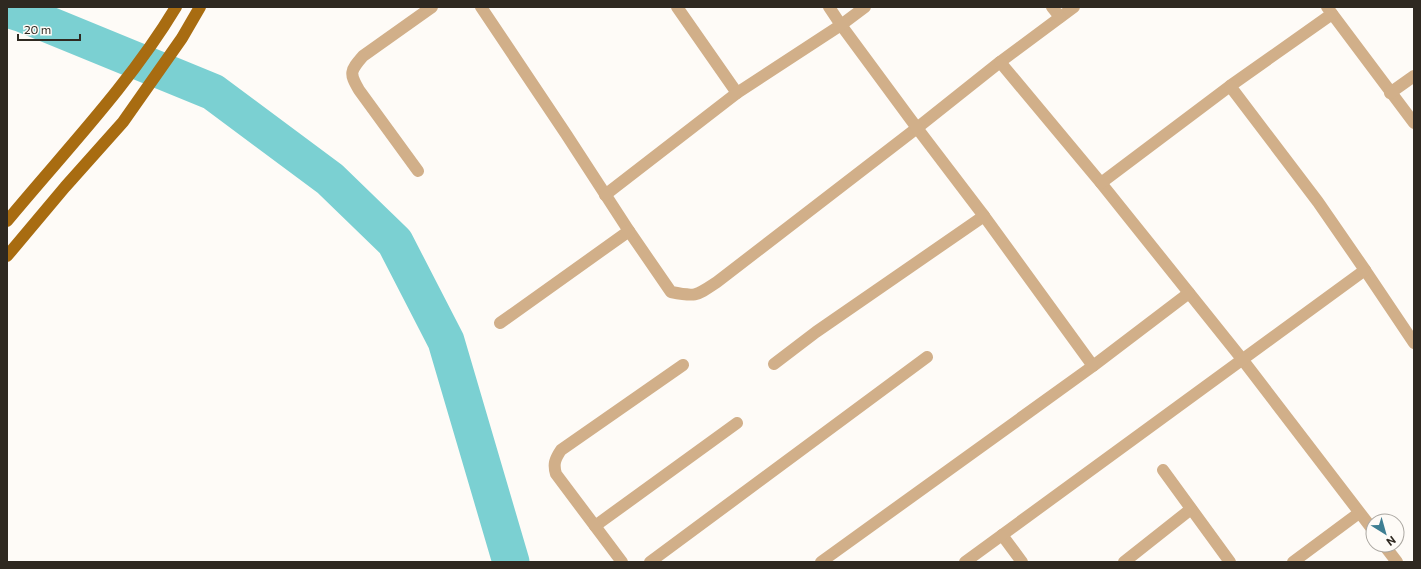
<svg xmlns="http://www.w3.org/2000/svg" width="1421" height="569" font-family="Commissioner,sans-serif">
  <rect width="100%" height="100%" fill="#fefbf7"/>
  <g fill="none" stroke-linecap="round" stroke-linejoin="round">
    <polyline stroke="#7bd0d2" stroke-width="37" points="7,9 20,13 213,92 330,179 395,242 446,341 511,562"/>
    <g stroke="#d1af89" stroke-width="12">
      <path d="M481,7l85,127 63,97 42,61c25,5 25,4 46,-10l200,-154 83,-66 74,-55"/>
      <polyline points="677,7 737,93"/>
      <polyline points="829,7 841,25 917,128 984,216 1093,366"/>
      <polyline points="1052,7 1060,17"/>
      <polyline points="1327,7 1414,123"/>
      <polyline points="1000,62 1101,183 1242,359 1373,530"/>
      <polyline points="1390,93 1414,76"/>
      <path d="M418,171l-59,-81c-10,-17 -9,-19 4,-34l69,-49"/>
      <polyline points="1101,183 1230,86 1332,14"/>
      <polyline points="605,195 737,93 841,25 865,7"/>
      <polyline points="1365,270 1414,343"/>
      <polyline points="500,323 629,231"/>
      <polyline points="774,364 816,332 984,216"/>
      <polyline points="1163,470 1230,562"/>
      <polyline points="595,526 737,423"/>
      <polyline points="1002,535 1022,562"/>
      <polyline points="1384,545 1397,562"/>
      <path d="M622,562l-66,-88c-3,-10 -1,-15 5,-24l122,-85"/>
      <polyline points="650,562 927,357"/>
      <polyline points="821,562 1093,366 1189,293"/>
      <polyline points="965,562 1365,270 1318,202 1230,86"/>
      <polyline points="1124,562 1191,509"/>
      <polyline points="1293,562 1359,513"/>
    </g>
    <g stroke="#a86c11" stroke-width="12">
      <path d="M7,221c58,-70 122,-136 169,-214"/>
      <polyline points="7,256 65,187 123,122 182,38 200,7"/>
    </g>
  </g>
  <rect width="1421" height="569" fill="none" stroke="#2f2921" stroke-width="16"/>
  <g transform="translate(1385 533) rotate(143)"><circle r="19" fill="#fefbf7" stroke="#aba7a1"/>
  <path d="M0-3L7 15L0 10L-7 15Z" fill="#3e7e92"/>
  <text y="-6" font-size="11" font-weight="bold" text-anchor="middle" fill="#2f2921">N</text>
  </g>
  <path d="M18 34v6h62v-6" fill="none" stroke="#2f2921" stroke-width="2"/>
  <text x="24" y="34" font-size="12" fill="#2f2921" stroke="#fefbf7" stroke-width="3" paint-order="stroke">20 m</text>
</svg>
